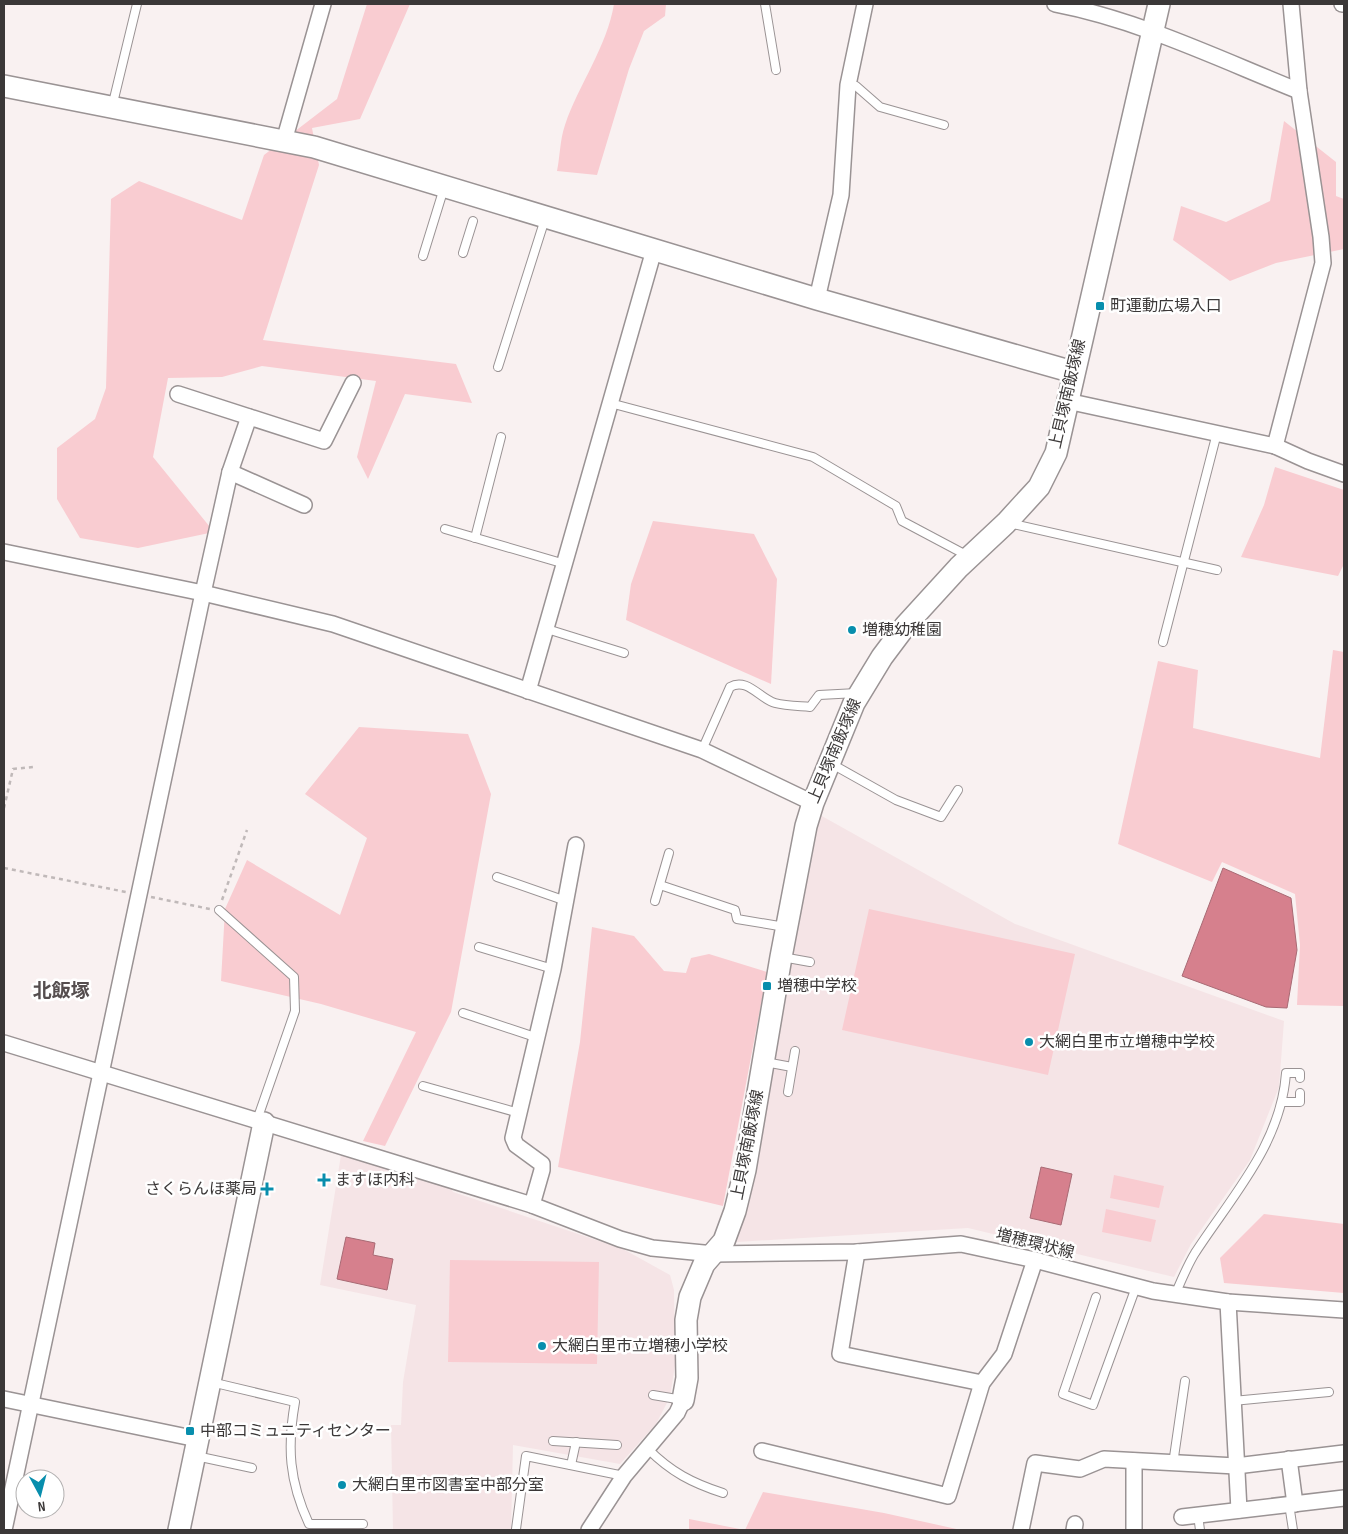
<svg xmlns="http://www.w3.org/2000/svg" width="1348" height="1534" font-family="'Sofia Sans Condensed','Noto Sans JP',sans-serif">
  <rect width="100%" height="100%" fill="#f9f1f1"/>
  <g fill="#f5e4e6">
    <polygon points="820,815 1015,924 1284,1021 1279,1087 1250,1160 1191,1244 1174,1277 968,1228 737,1242"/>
    <polygon points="341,1155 451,1188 453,1192 623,1249 670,1275 674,1290 675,1365 670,1397 656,1424 620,1464 513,1445 511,1530 393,1530 391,1425 401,1425 403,1382 416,1305 320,1285"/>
  </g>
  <g fill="#f9ccd1">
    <polygon points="367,4 410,4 360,119 312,128 319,165 263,340 456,364 472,403 405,394 368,479 357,457 376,381 262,366 222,377 168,378 153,457 214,532 138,548 80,538 57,499 57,448 95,419 106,388 111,199 139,181 242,220 264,155 337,99"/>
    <path d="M614,4h52l-1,12 -21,15 -15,38 -32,106 -40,-4c3,-15 3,-32 8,-46 14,-41 42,-78 49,-121z"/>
    <polygon points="1284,121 1336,162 1336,196 1344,199 1344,249 1276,263 1230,281 1173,240 1181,206 1226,222 1270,201"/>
    <polygon points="1275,467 1344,490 1344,564 1338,576 1241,557 1264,505"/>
    <polygon points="653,521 754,534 777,579 771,684 626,620 631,584"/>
    <polygon points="1333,650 1344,652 1344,1006 1297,1005 1300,945 1295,894 1222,862 1212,882 1118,844 1158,661 1198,670 1193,728 1320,758"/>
    <polygon points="359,727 468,734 491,794 451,1012 385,1146 363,1141 416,1032 321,1004 221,981 225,909 247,860 340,915 367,838 305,794"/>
    <polygon points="869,909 1075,954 1048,1075 842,1030"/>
    <polygon points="592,927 634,936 664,971 686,973 691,958 709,954 767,972 723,1206 558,1167 580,1042"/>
    <polygon points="1114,1175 1164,1186 1159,1208 1110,1198"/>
    <polygon points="1106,1209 1156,1220 1151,1242 1102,1232"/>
    <polygon points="1264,1214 1344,1224 1344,1293 1224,1283 1220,1258"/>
    <polygon points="450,1260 599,1262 597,1364 448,1362"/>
    <polygon points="763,1492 884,1513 961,1530 689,1530 689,1519 745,1530"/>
  </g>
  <g fill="#d6808d" stroke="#a86a74">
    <polygon points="1223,868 1291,898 1297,950 1287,1008 1266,1007 1182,976"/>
    <polygon points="1041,1167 1072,1174 1061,1225 1030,1218"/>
    <polygon points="346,1237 375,1243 373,1255 393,1259 387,1290 337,1279"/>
  </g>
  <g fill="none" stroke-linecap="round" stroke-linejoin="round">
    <g stroke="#9a9394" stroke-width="10">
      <g id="lane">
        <polyline points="765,4 776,70"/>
        <polyline points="848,85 856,86 880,107 944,125"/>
        <polyline points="112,107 137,4"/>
        <polyline points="463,253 473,221"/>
        <polyline points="423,256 444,188"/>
        <polyline points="498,367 545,219"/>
        <polyline points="610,403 813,457 896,506 902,521 968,556"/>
        <polyline points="1009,523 1217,570"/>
        <polyline points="445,529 565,564"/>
        <polyline points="475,538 501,437"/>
        <polyline points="547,629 624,653"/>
        <polyline points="1163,642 1217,433"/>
        <path d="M702,750l28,-63c17,-10 30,12 45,16 11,3 24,3 35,4l9,-12 38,-2"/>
        <polyline points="830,763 896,800 941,817 958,790"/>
        <polyline points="497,877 566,901"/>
        <polyline points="660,885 735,910 737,919 785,927"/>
        <polyline points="655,901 669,853"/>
        <polyline points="219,910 294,977 295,1011 257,1120"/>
        <polyline points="479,947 553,969"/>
        <polyline points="782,957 810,962"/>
        <polyline points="463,1013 538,1038"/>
        <polyline points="765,1062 792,1067"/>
        <polyline points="423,1086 519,1113"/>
        <polyline points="788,1092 795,1051"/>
        <polyline points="1283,1102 1300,1102 1300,1093"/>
        <path d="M1175,1295c6,-14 12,-29 20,-42 37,-57 86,-109 91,-180h14v5"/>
        <polyline points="1096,1297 1063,1394 1093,1405 1136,1287"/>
        <path d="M211,1382l84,20c-8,45 -6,79 14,122h54"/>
        <polyline points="653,1395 683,1400"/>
        <polyline points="1233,1401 1329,1392"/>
        <polyline points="553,1441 617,1445"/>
        <path d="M648,1449c23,23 44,34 75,44"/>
        <polyline points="196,1456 252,1468"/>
        <polyline points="1173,1464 1185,1381"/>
        <polyline points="571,1465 576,1442"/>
        <polyline points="1289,1504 1293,1530"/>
        <polyline points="1198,1515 1200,1530"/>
        <polyline points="516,1529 526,1456 624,1476"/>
      </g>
    </g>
    <g stroke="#9a9394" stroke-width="18">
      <g id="street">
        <path d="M1055,4c84,16 164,55 244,87"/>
        <polyline points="1342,4 1344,4"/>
        <polyline points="284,141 323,4"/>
        <polyline points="817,299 841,195 848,85 865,4"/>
        <polyline points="178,394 324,441 353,383"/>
        <polyline points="1067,401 1275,446 1308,461 1344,474"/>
        <polyline points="1275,446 1323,263 1321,237 1299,91 1291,4"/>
        <polyline points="230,472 304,505"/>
        <polyline points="4,552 203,593 333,624 702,750 813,803"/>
        <polyline points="528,691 654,250"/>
        <polyline points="4,1043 532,1205 620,1239 652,1248 714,1254 857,1252 961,1244 1035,1260 1153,1291 1228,1302 1344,1310"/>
        <polyline points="532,1205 542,1170 542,1164 516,1145 513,1138 553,969 576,845"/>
        <polyline points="857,1252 840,1354 982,1383"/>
        <polyline points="1228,1302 1239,1510"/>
        <polyline points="4,1399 197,1439"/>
        <polyline points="762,1451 948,1496 982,1383 1004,1354 1035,1260"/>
        <polyline points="1289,1459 1295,1504"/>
        <polyline points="1134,1461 1134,1530"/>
        <polyline points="1182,1517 1344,1498"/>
        <polyline points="4,1530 203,593 230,472 249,417"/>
        <polyline points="589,1530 624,1476 677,1413 683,1400"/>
        <polyline points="1021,1530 1035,1463 1080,1469 1104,1459 1236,1466 1344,1453"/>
        <polyline points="1074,1530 1075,1524"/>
      </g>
    </g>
    <g stroke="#9a9394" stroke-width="24">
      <g id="secondary">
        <polyline points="4,86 314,147 817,299 1073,372"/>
        <polyline points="683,1400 687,1378 686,1320 690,1297 704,1264 724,1241 735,1211 745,1170 781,957 806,826 813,803 854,703 882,657 906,625 959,567 1006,523 1039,487 1056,453 1159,4"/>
        <polyline points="179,1530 264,1123"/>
      </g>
    </g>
    <g stroke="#c0b9b9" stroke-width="2.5" stroke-dasharray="4 4" stroke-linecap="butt">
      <polyline points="4,808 13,769 33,767"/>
      <polyline points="4,868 126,892"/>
      <polyline points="151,897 210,909"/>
      <polyline points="222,900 247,830"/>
    </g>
    <use href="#lane" stroke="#fff" stroke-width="8"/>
    <use href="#street" stroke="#fff" stroke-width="15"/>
    <use href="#secondary" stroke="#fff" stroke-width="21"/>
  </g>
  <g fill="#088ead" stroke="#fff" stroke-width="2">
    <rect x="1095" y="301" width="10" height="10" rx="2.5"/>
    <circle cx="852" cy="630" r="5"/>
    <rect x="762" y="981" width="10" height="10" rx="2.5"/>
    <circle cx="1029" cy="1042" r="5"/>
    <path d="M321.5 1172.5h5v5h5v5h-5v5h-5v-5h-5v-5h5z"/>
    <path d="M264.5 1181.5h5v5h5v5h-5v5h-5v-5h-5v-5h5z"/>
    <circle cx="542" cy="1346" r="5"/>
    <rect x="185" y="1426" width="10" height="10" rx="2.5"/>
    <circle cx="342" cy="1485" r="5"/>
  </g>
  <g text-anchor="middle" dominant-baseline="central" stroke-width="5" stroke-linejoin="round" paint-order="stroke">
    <g font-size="16" fill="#3b3838" stroke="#fff" text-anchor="start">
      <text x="1110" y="306">町運動広場入口</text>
      <text x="862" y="630">増穂幼稚園</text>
      <text x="777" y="986">増穂中学校</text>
      <text x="1039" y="1042">大網白里市立増穂中学校</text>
      <text x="335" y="1180">ますほ内科</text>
      <text x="257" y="1189" text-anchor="end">さくらんほ薬局</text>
      <text x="552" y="1346">大網白里市立増穂小学校</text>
      <text x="200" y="1431">中部コミュニティセンター</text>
      <text x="352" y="1485">大網白里市図書室中部分室</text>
    </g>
    <g font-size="16" fill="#3b3838" stroke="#fff">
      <text transform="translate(1068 394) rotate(-77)">上貝塚南飯塚線</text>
      <text transform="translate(835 751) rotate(-67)">上貝塚南飯塚線</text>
      <text transform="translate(748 1145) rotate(-79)">上貝塚南飯塚線</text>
      <text transform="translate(1035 1244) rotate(14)">増穂環状線</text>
    </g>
    <g font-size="19" font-weight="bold" fill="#554e4f" stroke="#fff">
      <text x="61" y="991">北飯塚</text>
    </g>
  </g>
  <rect width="1348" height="1534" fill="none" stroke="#3b3838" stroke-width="10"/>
  <g transform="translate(40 1494) rotate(173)"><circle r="24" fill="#ffffff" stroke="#b1afaf"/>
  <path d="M0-4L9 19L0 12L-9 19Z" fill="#088ead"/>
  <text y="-8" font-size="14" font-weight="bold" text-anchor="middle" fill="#3b3838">N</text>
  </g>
</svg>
